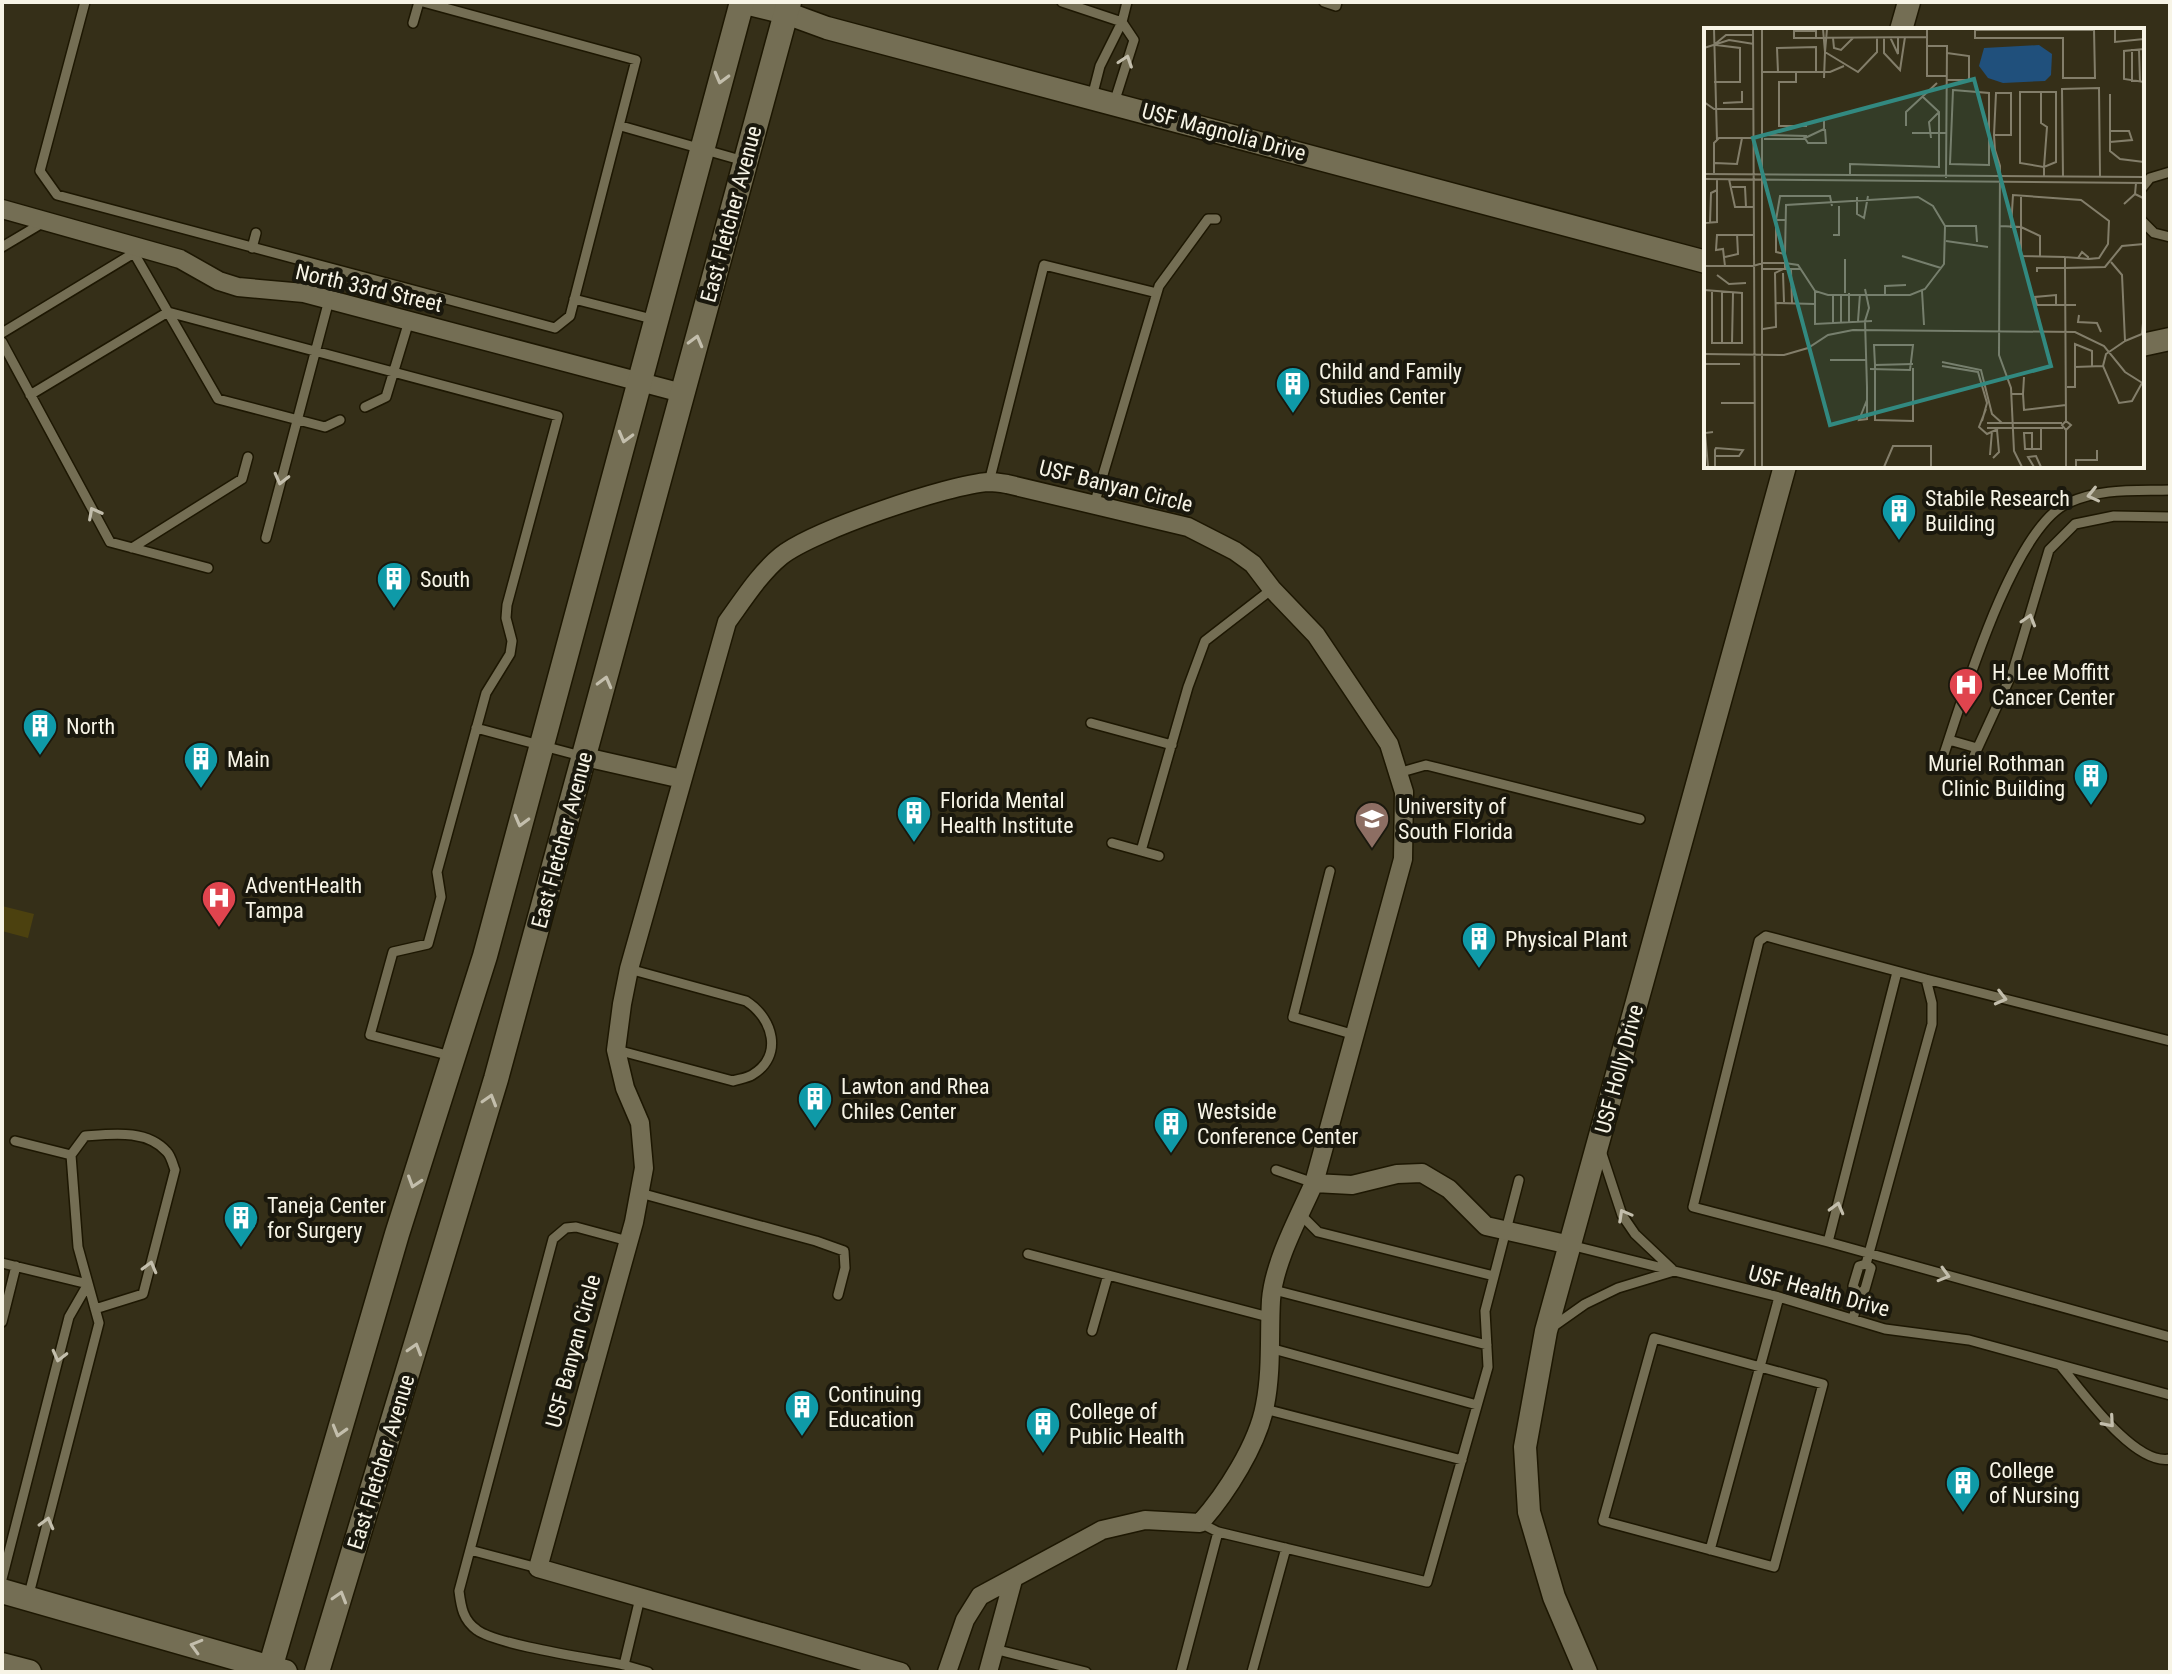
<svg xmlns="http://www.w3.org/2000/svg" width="2172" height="1674" font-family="'Roboto Condensed',sans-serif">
  <rect width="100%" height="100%" fill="#352f18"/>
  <path fill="#4c410f" d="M2,906L34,914L28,938L2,931Z"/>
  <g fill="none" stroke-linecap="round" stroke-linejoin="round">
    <defs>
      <path id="service" d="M85,2L40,171L57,195L555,328L570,316L636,60L423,2
        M1062,2L1122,22L1134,40L1114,103
        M1324,2L1336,6L1337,2
        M413,23L419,2
        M1092,97L1100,66L1122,22L1127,2
        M621,126L744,161
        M2142,188L2150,178L2170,172
        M2142,221L2154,233L2170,237
        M2,247L44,222
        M131,248L218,399L325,427L340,420
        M252,248L256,233
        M574,299L656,320
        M2,333L134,253
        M2,342L110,542L208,568
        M30,395L168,312L558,416L507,605L506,618L512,641L510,654L486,693L437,872L441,897L428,944L393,952L370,1035L451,1056
        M365,407L386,397L409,321
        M989,482L1044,265L1157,293
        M1094,505L1159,286L1208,219H1216
        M266,538L329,300
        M132,548L242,479L248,457
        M1091,723L1172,745
        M476,728L581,756
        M1949,740L1977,748
        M1941,763C1961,704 2012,528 2068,503C2100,488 2135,491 2170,490
        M1968,769L2013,671L2049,550L2075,524L2114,516L2170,517
        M1398,773L1426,765L1640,819
        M1112,843L1141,851L1188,687L1205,641L1272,589
        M1141,851L1159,856
        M1330,871L1293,1017L1355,1035
        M1897,972L1828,1242L2170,1337
        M1926,979L2170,1041
        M617,1050L733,1081C739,1079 747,1078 752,1075C784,1056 773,1018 746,1001L629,969
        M15,1141L71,1155L78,1247L99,1323L28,1598
        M1601,1151L1622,1215L1635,1234L1672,1269
        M71,1155L85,1136C112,1134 147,1129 167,1152C171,1156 173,1165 175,1170L143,1294L95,1309
        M1276,1170L1314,1183
        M640,1193L816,1241L844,1251L845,1268L838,1295
        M1300,1214L1318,1232L1494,1276
        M628,1241L576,1227L566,1228L553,1239L459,1591C461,1607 463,1620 477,1630C497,1645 594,1659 624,1665L640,1598
        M1828,1242L1693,1207L1759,941L1766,936L1926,979L1932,1003V1024L1866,1264L1871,1268L1865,1289L1859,1295L1853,1286L1859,1266L1866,1264
        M1570,1245L1779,1297L1885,1329L1969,1340L2170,1395
        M1028,1254L1272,1318
        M2,1263L88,1284
        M1274,1290L1487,1345
        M1853,1319L1859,1295
        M2,1322L16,1266
        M1551,1328L1585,1304L1618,1288L1674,1271
        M1092,1331L1108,1275
        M1654,1338L1823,1384L1774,1567L1603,1521Z
        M1270,1348L1477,1405
        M2060,1365C2082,1391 2134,1466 2170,1459
        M1265,1409L1462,1460
        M1200,1523L1218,1532L1427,1582L1488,1367L1485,1311L1519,1180
        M470,1550L538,1568
        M1710,1550L1779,1297
        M2,1579L69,1317L88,1284
        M994,1649L1086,1672
        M624,1665L648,1672
        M1181,1672L1218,1532
        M1252,1672L1286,1548"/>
      <path id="minor" d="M2,209L180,259L219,281L238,287L304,293L682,393
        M585,757L682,779
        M1314,1183L1352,1185L1397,1174L1422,1173L1449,1189L1486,1226L1570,1245
        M901,1672L538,1568L634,1222L644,1168L640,1123L625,1088L616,1050L622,1004L629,969L727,622C743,600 760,573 781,556C812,531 949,484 989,482C994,482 1001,483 1007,484L1188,527L1235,551L1253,564L1272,589L1316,635L1389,744L1404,792L1403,859L1314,1183C1299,1217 1274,1262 1271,1300C1269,1334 1272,1370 1265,1405C1258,1444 1226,1494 1200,1523L1145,1520L1102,1530L980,1596L965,1620L947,1672
        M988,1672L1013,1580"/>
      <path id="tertiary" d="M741,2L786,13L827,28L1706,262
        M1901,30L1909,2
        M2142,345L2170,339
        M1586,1672L1554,1597L1529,1512L1525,1447L1546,1331L1785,466"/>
      <path id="secondary" d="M2,1591L285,1672
        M2,1665L29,1672
        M269,1672L397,1234L485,956L742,2
        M317,1672L496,1079L789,2"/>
    </defs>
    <use href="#service" stroke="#1d1702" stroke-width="12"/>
    <use href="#minor" stroke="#1d1702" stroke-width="21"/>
    <use href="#tertiary" stroke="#1d1702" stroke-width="25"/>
    <use href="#secondary" stroke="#1d1702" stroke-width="27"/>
    <use href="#service" stroke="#746e54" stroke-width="9"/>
    <use href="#minor" stroke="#746e54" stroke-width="18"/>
    <use href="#tertiary" stroke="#746e54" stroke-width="22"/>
    <use href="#secondary" stroke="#746e54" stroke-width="24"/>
  </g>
  <defs><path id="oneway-chevron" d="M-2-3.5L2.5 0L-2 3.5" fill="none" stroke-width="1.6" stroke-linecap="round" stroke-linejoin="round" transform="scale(2)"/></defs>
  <g stroke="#c3beac">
    <use href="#oneway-chevron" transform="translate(1126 61) rotate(-71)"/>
    <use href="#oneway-chevron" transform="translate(721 78) rotate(105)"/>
    <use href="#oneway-chevron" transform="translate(696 341) rotate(-75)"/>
    <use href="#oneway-chevron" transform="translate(625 437) rotate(105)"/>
    <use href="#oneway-chevron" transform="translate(281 479) rotate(104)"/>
    <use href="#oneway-chevron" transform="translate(2093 495) rotate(167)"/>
    <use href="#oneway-chevron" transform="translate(94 513) rotate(-118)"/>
    <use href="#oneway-chevron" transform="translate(2029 620) rotate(-73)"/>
    <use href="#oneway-chevron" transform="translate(605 682) rotate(-75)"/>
    <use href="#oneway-chevron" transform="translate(521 821) rotate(105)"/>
    <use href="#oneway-chevron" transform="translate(2001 998) rotate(14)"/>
    <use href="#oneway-chevron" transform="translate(490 1100) rotate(-73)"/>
    <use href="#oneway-chevron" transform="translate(414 1182) rotate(108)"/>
    <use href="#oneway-chevron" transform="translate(1837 1208) rotate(-75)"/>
    <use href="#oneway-chevron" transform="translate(1624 1215) rotate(-119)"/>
    <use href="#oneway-chevron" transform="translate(150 1267) rotate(-75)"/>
    <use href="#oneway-chevron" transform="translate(1944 1275) rotate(16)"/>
    <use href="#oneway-chevron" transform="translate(415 1349) rotate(-73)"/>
    <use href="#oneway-chevron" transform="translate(59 1356) rotate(104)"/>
    <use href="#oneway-chevron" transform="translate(2109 1422) rotate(49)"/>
    <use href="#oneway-chevron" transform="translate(339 1431) rotate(106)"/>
    <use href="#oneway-chevron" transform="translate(47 1523) rotate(-75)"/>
    <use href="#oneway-chevron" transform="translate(340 1597) rotate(-73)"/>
    <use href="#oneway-chevron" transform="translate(196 1646) rotate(-164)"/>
  </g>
  <defs>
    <symbol id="building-pin" viewBox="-11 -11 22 30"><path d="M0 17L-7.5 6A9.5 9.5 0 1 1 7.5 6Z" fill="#0f9aa8" stroke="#1a180d"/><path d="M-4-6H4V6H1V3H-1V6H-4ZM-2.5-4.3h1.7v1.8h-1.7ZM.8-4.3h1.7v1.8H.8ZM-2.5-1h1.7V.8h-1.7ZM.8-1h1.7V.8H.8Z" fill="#fff"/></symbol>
    <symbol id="hospital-pin" viewBox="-11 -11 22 30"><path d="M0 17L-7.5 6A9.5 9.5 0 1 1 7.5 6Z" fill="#e0444e" stroke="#1a180d"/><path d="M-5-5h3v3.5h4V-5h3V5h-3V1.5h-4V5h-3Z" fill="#fff"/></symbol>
    <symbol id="university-pin" viewBox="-11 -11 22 30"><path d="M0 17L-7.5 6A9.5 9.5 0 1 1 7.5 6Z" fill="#8d6e63" stroke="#1a180d"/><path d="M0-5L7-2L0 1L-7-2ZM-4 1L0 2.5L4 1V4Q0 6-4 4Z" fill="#fff"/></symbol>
  </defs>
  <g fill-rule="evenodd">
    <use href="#building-pin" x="1273" y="364" width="40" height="54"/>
    <use href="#building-pin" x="1879" y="491" width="40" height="54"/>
    <use href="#building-pin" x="374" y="559" width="40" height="54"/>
    <use href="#hospital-pin" x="1946" y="665" width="40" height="54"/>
    <use href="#building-pin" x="20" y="706" width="40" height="54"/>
    <use href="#building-pin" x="181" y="739" width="40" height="54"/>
    <use href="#building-pin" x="2071" y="756" width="40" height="54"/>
    <use href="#building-pin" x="894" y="793" width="40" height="54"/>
    <use href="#university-pin" x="1352" y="799" width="40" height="54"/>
    <use href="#hospital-pin" x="199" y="878" width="40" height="54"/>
    <use href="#building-pin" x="1459" y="919" width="40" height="54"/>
    <use href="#building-pin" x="795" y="1079" width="40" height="54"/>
    <use href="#building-pin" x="1151" y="1104" width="40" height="54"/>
    <use href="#building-pin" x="221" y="1198" width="40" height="54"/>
    <use href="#building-pin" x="782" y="1387" width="40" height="54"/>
    <use href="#building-pin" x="1023" y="1404" width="40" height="54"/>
    <use href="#building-pin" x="1943" y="1463" width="40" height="54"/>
  </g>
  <g text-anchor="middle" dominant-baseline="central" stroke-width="8" stroke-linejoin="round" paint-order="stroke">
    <g font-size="22" fill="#f7f4e6" stroke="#1a180d">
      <text transform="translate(1224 132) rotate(15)">USF Magnolia Drive</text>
      <text transform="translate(731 214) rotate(-75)">East Fletcher Avenue</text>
      <text transform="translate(369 288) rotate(13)">North 33rd Street</text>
      <text transform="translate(1116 486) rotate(14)">USF Banyan Circle</text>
      <text transform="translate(562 840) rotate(-75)">East Fletcher Avenue</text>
      <text transform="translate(1619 1069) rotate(-75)">USF Holly Drive</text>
      <text transform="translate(1819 1291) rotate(15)">USF Health Drive</text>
      <text transform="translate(573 1351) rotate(-75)">USF Banyan Circle</text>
      <text transform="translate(381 1462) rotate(-73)">East Fletcher Avenue</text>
    </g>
    <g font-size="22" fill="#f7f4e6" stroke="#1a180d" text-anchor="start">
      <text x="1319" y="371">Child and Family<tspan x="1319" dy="25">Studies Center</tspan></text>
      <text x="1925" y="498">Stabile Research<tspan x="1925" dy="25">Building</tspan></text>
      <text x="420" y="579">South</text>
      <text x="1992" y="672">H. Lee Moffitt<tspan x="1992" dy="25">Cancer Center</tspan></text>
      <text x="66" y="726">North</text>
      <text x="227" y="759">Main</text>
      <text x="2065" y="763" text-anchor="end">Muriel Rothman<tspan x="2065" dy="25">Clinic Building</tspan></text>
      <text x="940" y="800">Florida Mental<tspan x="940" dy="25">Health Institute</tspan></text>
      <text x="1398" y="806">University of<tspan x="1398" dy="25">South Florida</tspan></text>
      <text x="245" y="885">AdventHealth<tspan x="245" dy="25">Tampa</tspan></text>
      <text x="1505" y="939">Physical Plant</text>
      <text x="841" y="1086">Lawton and Rhea<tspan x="841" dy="25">Chiles Center</tspan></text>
      <text x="1197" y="1111">Westside<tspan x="1197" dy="25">Conference Center</tspan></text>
      <text x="267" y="1205">Taneja Center<tspan x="267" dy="25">for Surgery</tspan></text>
      <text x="828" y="1394">Continuing<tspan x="828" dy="25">Education</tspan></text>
      <text x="1069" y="1411">College of<tspan x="1069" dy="25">Public Health</tspan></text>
      <text x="1989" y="1470">College<tspan x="1989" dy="25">of Nursing</tspan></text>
    </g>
  </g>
  <g transform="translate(1704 28)">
    <rect width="440" height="440" fill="#352f18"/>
    <path d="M335,17L348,26L347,47L341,53L299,55L284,50L275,38L280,20Z" fill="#20507c"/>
    <path fill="none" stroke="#837e6a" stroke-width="2" d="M10,1L13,113M49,1L51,439M58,1V439M119,1L121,24L123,1M223,1V18H243L242,150M271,1V10H359V50H391L390,1M411,1V14L440,11M271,2H390M186,9L194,26V9M112,10V3H90V10L223,9M129,10L130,20L137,22L149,10M180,10V25L196,42L201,9M11,16L22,7H50M223,18V48H243M0,20L25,12L50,16M435,21L436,54M440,21L420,23V51L440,54M121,24L154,44L173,24V10M243,25L265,28V52H243M59,44H126L140,38M74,44L73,20L112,19V44M92,44V54H75V98H103M120,50L121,24M10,54H36V20L12,17M428,54V21M249,62L285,65V137L246,136ZM337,64H352V134L340,139L343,99L337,95V64H316V135L340,139V149M406,66V123L416,131L440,134M0,74L10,81H50M19,75L38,74V63M202,98V84L233,55M208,105H242M60,107L103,108M290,107H307V65H292L290,107L291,122L296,138L295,327L307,360L310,423L318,439M100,109L104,115H122L121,101M227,110L225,94L235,84M60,111H99L120,101V93M406,114L428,112L425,103H406M11,135L33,136L38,110M10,145V115L15,110H50M0,146L440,149M146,146V136L235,139V84L219,69M359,149L358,61L395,60L396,149M0,151L440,155M25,151L31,179H50M28,159H41L42,179M431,166L439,170L440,202M317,167V199M153,169V186L160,190L164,168M420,176L431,166L432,155M72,192V224L81,226M81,192H72L76,168H126L128,178M0,195L13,194V151M6,195L7,165L13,162M241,198H272L273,214M296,198L317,199V228L361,229M317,199L336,208V228M307,200L309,167L377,172L405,193L404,216L395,230L384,231M129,207H135V178M242,213L284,219M198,228L237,240M21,229L34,226L33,206M141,231V265M407,234L418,247L421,313L402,326L399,338L415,375L428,373L438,355M440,237V278M0,238H50M21,238L19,221L12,222L13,207H50M49,238L59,235H81L94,237L111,263L124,267H206L221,261L240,236L241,198L229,178L214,169L82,177L81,226V241M58,241H97M87,241L88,275M333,244V240H361V229L374,230L384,231V229L378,224L374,230M79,245L80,274M13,247L25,256L42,255M161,261L165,280L161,293L163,359V391L155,392L163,372M0,262L38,265V315H8V264M111,263V296L168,293M218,263L220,297M145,265V294M181,267V258L202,257M129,268V296M71,275L111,276M352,277V267L331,269L333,277H372M375,287L374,294L393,295L397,304M154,293L156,266M137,296V266M59,301L72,299L71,245L79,241M421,313L438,306L440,284M18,315V264M28,315L29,265M0,326L80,327L104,320L124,307L149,302L371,304L400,318L421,344L440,356M126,332H162M238,334L277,342L288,386L298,395M0,336H36M209,336L171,337V392L209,393V340M238,338L274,344L283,375L278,393M388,338V323L371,316V339L399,338M166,341L206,342L209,317H170L171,337M363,359H371V339M308,366H319L320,349M319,366L320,382L362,377M17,375H50M282,381L275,399L283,406L294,401M362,393L367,397L362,402L358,397L362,393L361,240L401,239L418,218L440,216M283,395H358M283,400H359M328,421V405H320L321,421H337V400M286,427L288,403M11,428H35L39,422L12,420L11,422V439M289,430L295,424L293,402M4,439L1,405L9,404M180,439L189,418H227V439M330,439L324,429L332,428L337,439M362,439V402M372,439V432H393V422"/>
    <path fill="#328980" fill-opacity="0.15" stroke="#328980" stroke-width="4" d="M270,51L347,338L126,397L49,110Z"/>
    <rect width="440" height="440" fill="none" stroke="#f7f4e6" stroke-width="4"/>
  </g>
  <rect width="2172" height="1674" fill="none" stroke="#f7f4e6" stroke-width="8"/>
</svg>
